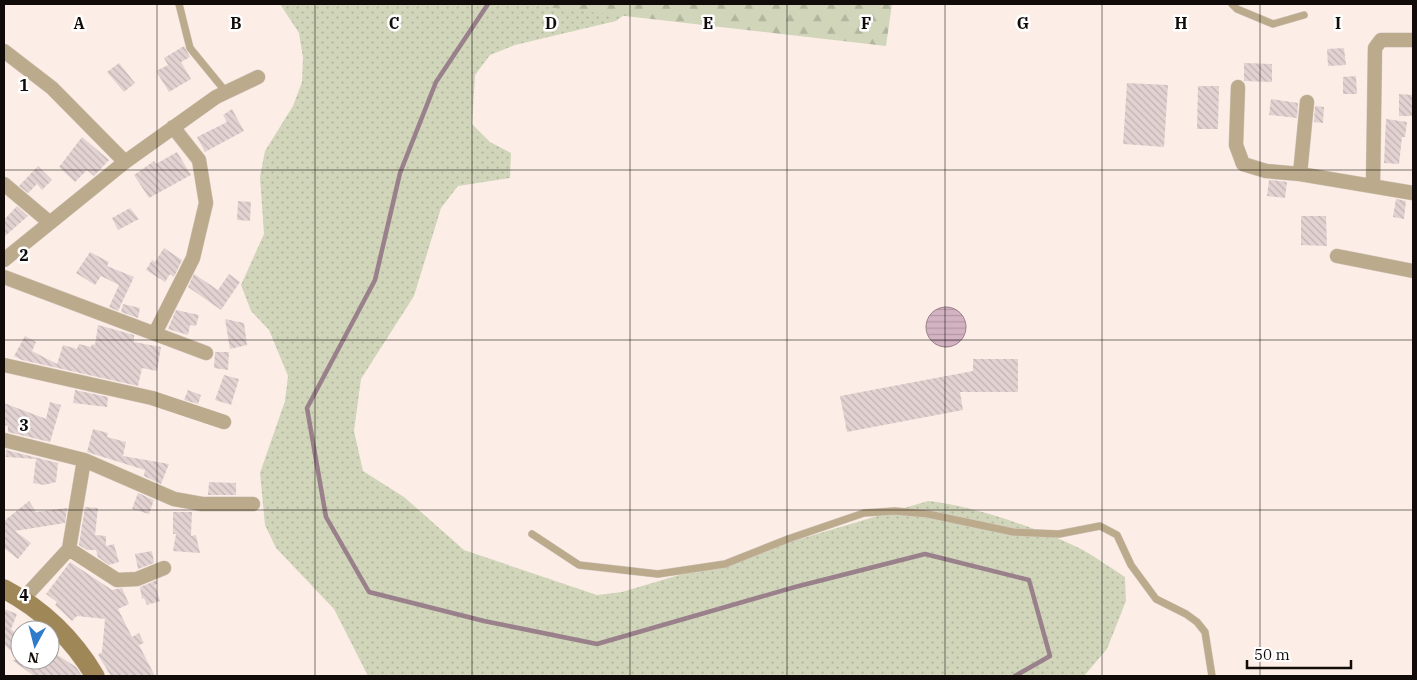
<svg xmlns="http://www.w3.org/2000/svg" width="1417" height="680" font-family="'IBM Plex Serif',serif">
  <defs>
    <pattern id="grass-dots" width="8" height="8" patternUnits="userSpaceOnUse" patternTransform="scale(1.25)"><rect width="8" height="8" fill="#d1d5ba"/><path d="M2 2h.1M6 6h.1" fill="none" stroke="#b2b69f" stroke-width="1.8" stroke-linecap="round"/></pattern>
    <pattern id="forest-firs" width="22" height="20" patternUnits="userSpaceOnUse" patternTransform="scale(1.25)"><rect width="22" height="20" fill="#d1d5ba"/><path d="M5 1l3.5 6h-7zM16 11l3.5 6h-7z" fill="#b2b69f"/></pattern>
    <pattern id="water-rules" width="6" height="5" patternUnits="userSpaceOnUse" patternTransform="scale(1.25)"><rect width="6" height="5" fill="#d3b2c2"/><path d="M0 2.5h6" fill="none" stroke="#b498a5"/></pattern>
    <pattern id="building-back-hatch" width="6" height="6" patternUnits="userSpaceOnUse" patternTransform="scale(1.25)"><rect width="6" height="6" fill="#e2d2d1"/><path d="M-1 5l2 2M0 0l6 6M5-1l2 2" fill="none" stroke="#c1b3b2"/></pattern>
  </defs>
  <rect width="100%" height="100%" fill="#fceee6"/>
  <path fill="url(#grass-dots)" d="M280,4H639L616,21L515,45L490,55L475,75L472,124L490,142L511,153L510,178L458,186L441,208L414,296L361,379L354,431L363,471L404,497L464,550L597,595L622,592L928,501C970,505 1045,530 1083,550C1097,558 1111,568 1125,577L1126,601L1107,649L1084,676H368L334,609L276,548L265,525L260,473L285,401L288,376L269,330L251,311L241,285L264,234L260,177L265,151L293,106L302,82L303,58L299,33Z"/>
  <path fill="url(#forest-firs)" d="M521,4H892L886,46Z"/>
  <path fill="url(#water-rules)" stroke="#99808b" d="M926 327a20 20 0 1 1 40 0a20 20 0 1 1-40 0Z"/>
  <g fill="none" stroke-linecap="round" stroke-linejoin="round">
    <path stroke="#99808b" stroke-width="4.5" d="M488,4L436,82L400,173L375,280L307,408L326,517L369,592L484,621L597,644L795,587L925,554L1029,580L1050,656L1015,676"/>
  </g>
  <path fill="url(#building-back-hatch)" d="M184,46L190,57L181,62L191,79L169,92L156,71L168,65L164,58Z
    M1344,48L1346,65L1328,66L1327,49Z
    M119,63L135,83L124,92L107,72Z
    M1244,63L1272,64V82L1244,81Z
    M1356,76L1357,94H1343V77Z
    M1127,83L1168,85L1164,147L1123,144Z
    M1198,86H1219L1218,129H1197Z
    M1399,94L1413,95V116H1399Z
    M1271,99L1298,103L1297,118L1269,115Z
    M1315,106L1324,107L1323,123L1314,122Z
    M232,109L244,131L205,152L197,137L227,122L223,115Z
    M1386,119L1407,122L1405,137H1402L1399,164L1384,163Z
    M82,137L109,160L94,176L87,170L75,182L59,167Z
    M177,152L191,175L149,198L134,175L154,161L156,164Z
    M38,166L52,180L42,190L37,184L28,193L19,186Z
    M1269,180L1287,182L1285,198L1267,196Z
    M1396,199L1406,201L1404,219L1393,217Z
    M238,201L251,202L250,221L237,220Z
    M17,206L28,216L4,237V220Z
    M130,208L139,219L118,230L112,218Z
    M1301,216H1326L1327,246L1301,245Z
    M164,248L182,260L174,277L170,274L165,282L146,270L152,260L155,262Z
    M90,252L109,262L107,266L134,277L118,311L109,307L119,285L101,276L95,285L76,273Z
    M194,274L218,290L229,274L240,282L221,310L188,287Z
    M123,304L140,308L138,318L121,312Z
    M176,310L199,315L196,326L190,325L188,335L168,329Z
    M225,319L244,323L247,345L230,349Z
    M98,325L134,335V342L161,347L157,371L142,368L138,386L22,360L14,356L25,336L36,342L32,351L57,364L63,345L77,349L79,344L91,347L92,344L95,345Z
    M215,352H229L228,370L214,368Z
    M973,359H1018V392H960L963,410L847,432L840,396L973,371Z
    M224,375L239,379L231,405L215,400Z
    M75,390L108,397L107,407L73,403Z
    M188,390L201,395L198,404L184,400Z
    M50,402L61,405L50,442L8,432V426L4,425V403L46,419Z
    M93,429L108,433L107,437L126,442L123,456L169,464L161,484L144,476L145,470L87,452Z
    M6,450L58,463L56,482L44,485L33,483L36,459L6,457Z
    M209,482L236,483V495H208Z
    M138,493L154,500L149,514L132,509Z
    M29,501L36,512L67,508L65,523L15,531L31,543L18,559L4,548V521Z
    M85,507L98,508L95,535L106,536V546L114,544L119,562L109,565L98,557L96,550H87L79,545Z
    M173,512H192L191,536L196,535L200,553L173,551L176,534H173Z
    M152,551L154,563L138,569L135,554Z
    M70,562L112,590L122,588L129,604L118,609L132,637L139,633L144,643L139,645L155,676H111L98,655L102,652L105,619L77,616L72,621L55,605L57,602L46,594Z
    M157,580V584L155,585L160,601L147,605L144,598L142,599L140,587Z
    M4,609L17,614L11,629L20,638V660H50V650L76,667L82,676H34L12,660H19L4,644Z"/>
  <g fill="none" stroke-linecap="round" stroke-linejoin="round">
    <defs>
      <path id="lane" d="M179,4L190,48L226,92
        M1232,4L1237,9L1273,24L1304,15
        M532,534L579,565L658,574L725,564L788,539L864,513L895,511L928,514L1013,532L1059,534L1100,526L1117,535L1131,565L1156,599L1186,614L1197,622L1205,632L1212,676"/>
      <path id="street" d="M4,51L52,88L125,162
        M1238,87L1236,145L1243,164L1266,171L1300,174L1413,193
        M1300,174L1307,102
        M4,184L49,222
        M1373,185L1375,48L1381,40H1413
        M1337,256L1413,271
        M4,260L125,162L216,97L258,77
        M4,277L206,353
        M155,333L193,258L206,203L199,160L173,127
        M4,365L152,398L224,422
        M4,440L84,460L174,499L202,504H253
        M69,549L117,580L137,579L164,568
        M23,599L69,549L84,460"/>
      <path id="secondary" d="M4,589C42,609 73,639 95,676"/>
    </defs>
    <use href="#lane" stroke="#d6cac3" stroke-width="8"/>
    <use href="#street" stroke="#d6cac3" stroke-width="15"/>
    <use href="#secondary" stroke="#d6cac3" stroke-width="20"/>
    <use href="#lane" stroke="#bbaa8b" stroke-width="7"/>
    <use href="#street" stroke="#bbaa8b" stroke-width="14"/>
    <use href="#secondary" stroke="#a08758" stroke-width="19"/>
  </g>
  <path fill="none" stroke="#110c0a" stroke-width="1" stroke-opacity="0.55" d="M157,4V676M315,4V676M472,4V676M630,4V676M787,4V676M945,4V676M1102,4V676M1260,4V676M4,170H1413M4,340H1413M4,510H1413"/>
  <g font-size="16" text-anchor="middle" font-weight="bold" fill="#110c0a" stroke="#fff" stroke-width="5" stroke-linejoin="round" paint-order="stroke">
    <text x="79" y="29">A</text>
    <text x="236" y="29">B</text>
    <text x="394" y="29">C</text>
    <text x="551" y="29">D</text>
    <text x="708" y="29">E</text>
    <text x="866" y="29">F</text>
    <text x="1023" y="29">G</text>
    <text x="1181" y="29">H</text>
    <text x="1338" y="29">I</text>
    <text x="24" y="91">1</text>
    <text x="24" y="261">2</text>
    <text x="24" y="431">3</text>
    <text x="24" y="601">4</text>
  </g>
  <rect width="1417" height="680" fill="none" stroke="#110c0a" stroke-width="10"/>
  <g transform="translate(35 645) rotate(187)"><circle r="24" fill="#ffffff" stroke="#a09e9d"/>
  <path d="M0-4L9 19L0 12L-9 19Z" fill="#307acb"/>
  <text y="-8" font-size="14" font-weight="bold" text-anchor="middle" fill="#110c0a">N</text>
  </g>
  <path d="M1247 660v8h104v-8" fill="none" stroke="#110c0a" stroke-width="2.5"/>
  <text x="1254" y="660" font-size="15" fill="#110c0a" stroke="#ffffff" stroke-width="4" paint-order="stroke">50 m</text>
</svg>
